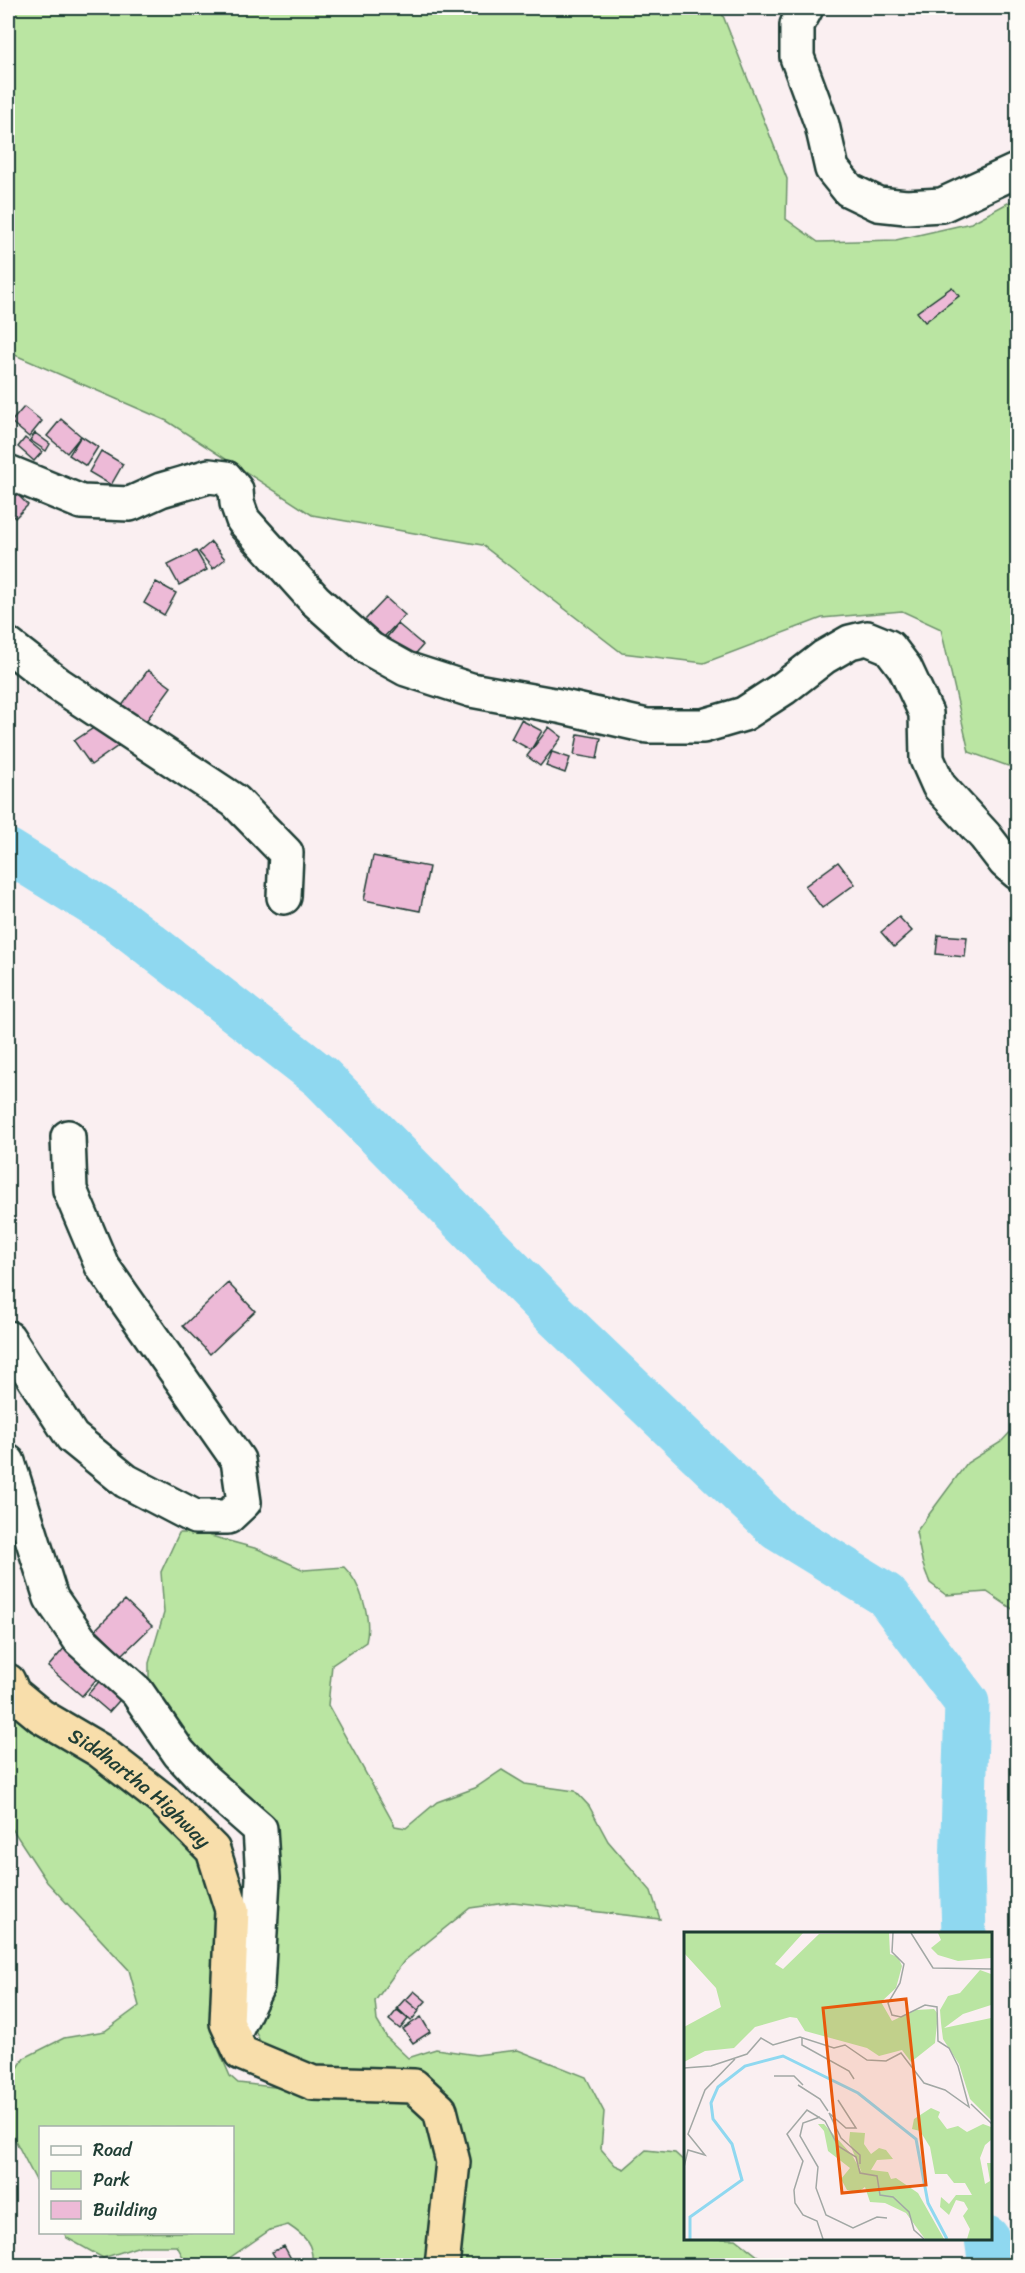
<svg xmlns="http://www.w3.org/2000/svg" width="1025" height="2273" font-family="Sriracha,sans-serif">
  <rect width="100%" height="100%" fill="#faeff1"/>
  <filter id="ink" filterUnits="userSpaceOnUse"><feTurbulence type="fractalNoise" baseFrequency=".0167" numOctaves="2"/><feDisplacementMap in="SourceGraphic" scale="12" xChannelSelector="R" yChannelSelector="G"/><feConvolveMatrix kernelMatrix="1 2 1 2 8 2 1 2 1" color-interpolation-filters="sRGB"/></filter>
  <g filter="url(#ink)">
    <path fill="#bae5a2" stroke="#6c916b" stroke-width="1.5" d="M8,8H720L787,179L786,219L818,242L896,240L971,223L1017,198V764L1008,766L969,752L941,629L902,611L822,618L704,663L622,653L482,545L312,515L167,421L8,352Z
      M1017,1425V1612L987,1592L946,1595L930,1583L923,1565L916,1532L967,1463L1001,1442Z
      M179,1533H200L258,1549L304,1570L344,1567C361,1583 372,1619 366,1642L332,1665L328,1705L395,1826L406,1828L437,1802L475,1788L502,1770L525,1784L575,1791L589,1806L608,1841L651,1891L660,1919L513,1902L470,1908L404,1961L375,2001L377,2021L387,2038L408,2058L436,2049L476,2055L518,2050L586,2077L604,2112L601,2149L615,2165L624,2169L646,2150L675,2153L686,2163V2238L736,2239L769,2265H312C314,2244 305,2236 288,2225L270,2230L219,2265L188,2266L177,2246H140L103,2258L67,2238L64,2233L232,2232V2128H40V2188L11,2132L8,2115V2084L24,2058L64,2038L105,2031L139,2006L129,1970L47,1882L13,1830L8,1825V1705L75,1740L193,1849L215,1905L210,2008L214,2039L230,2076L238,2083L317,2092L264,2049L241,2003V1932L282,1885L269,1856L208,1775L149,1683V1663L164,1613L161,1572Z"/>
    <g fill="none" stroke-linecap="round" stroke-linejoin="round">
      <path stroke="#8fd8f0" stroke-width="45" d="M8,851L116,918L321,1077L555,1315L777,1528L886,1595L967,1703L962,1869L964,1934
        M987,2238L991,2266"/>
    </g>
    <path fill="#edbad7" stroke="#1f3d34" stroke-width="1.5" d="M952,287L959,296L925,322L917,312Z
      M24,407L42,421L29,437L11,422Z
      M61,419L81,436L67,453L47,436Z
      M35,433L50,444L46,451L30,440Z
      M81,436L98,447L86,466L69,455Z
      M25,438L42,452L34,461L18,447Z
      M101,451L123,464L111,485L89,472Z
      M8,485L28,505L15,518L8,511Z
      M238,526L258,548L249,556L229,534Z
      M211,542L225,559L213,569L199,552Z
      M196,551L207,570L179,585L168,565Z
      M156,582L176,593L164,615L144,603Z
      M386,598L405,615L384,637L365,620Z
      M398,624L423,645L412,658L387,637Z
      M148,670L171,687L144,724L121,707Z
      M521,720L542,731L531,750L511,739Z
      M101,723L118,746L91,765L74,741Z
      M549,727L562,737L540,766L527,756Z
      M578,734L601,738L597,759L574,755Z
      M552,752L570,758L565,773L546,766Z
      M373,856L429,867L420,911L364,900Z
      M838,862L855,884L822,908L805,886Z
      M899,917L912,931L894,947L881,932Z
      M938,935L967,937L965,957L936,954Z
      M228,1283L255,1311L210,1354L183,1326Z
      M125,1600L152,1626L122,1655L96,1629Z
      M66,1646L100,1675L82,1696L48,1667Z
      M105,1675L126,1693L109,1712L88,1694Z
      M414,1991L426,2001L418,2010L406,2000Z
      M405,1999L419,2011L411,2021L397,2008Z
      M397,2010L408,2019L400,2029L389,2020Z
      M421,2017L430,2032L413,2043L403,2029Z
      M284,2246L295,2266H280L272,2252Z"/>
    <g fill="none" stroke-linecap="round" stroke-linejoin="round">
      <defs>
        <path id="minor" d="M806,8L797,25V57L822,125L832,169L849,190L878,204L906,207L942,205L1018,170
          M8,472L81,502L130,504L161,490L209,476L226,478L236,490L237,503L243,520L315,600L370,649L406,669L471,690L559,706L647,726H703L744,714L784,688L824,657L850,642L867,638L889,647L905,668L926,713L927,759L939,786L985,836L1005,862L1018,873
          M8,645L58,684L235,801L286,853L284,897
          M8,1338L72,1437L126,1481L195,1517H228L244,1502L238,1460L102,1266L70,1190L68,1137
          M8,1462L51,1598L80,1640L137,1692L179,1753L204,1780L260,1829L263,1878L257,1986L233,2036"/>
        <g id="highway">
          <path id="s1" d="M8,1681L13,1693L41,1716L99,1750L163,1800L213,1850L232,1910L227,2023L241,2053L313,2083L414,2086L440,2110L453,2162L442,2266"/>
        </g>
      </defs>
      <use href="#minor" stroke="#1f3d34" stroke-width="38"/>
      <use href="#highway" stroke="#1f3d34" stroke-width="38"/>
      <use href="#minor" stroke="#fdfcf7" stroke-width="33"/>
      <use href="#highway" stroke="#f8deab" stroke-width="33"/>
    </g>
  </g>
  <g text-anchor="middle" dominant-baseline="central" stroke-width="4.5" stroke-linejoin="round" paint-order="stroke">
    <g font-size="20" fill="#1f3d34" stroke="#fdfcf7">
      <text stroke="none"><textPath href="#s1" startOffset="172">Siddhartha Highway</textPath></text>
    </g>
  </g>
  <g transform="translate(684 1932)">
    <rect width="308" height="308" fill="#faeff1"/>
    <path d="M0,1H119L91,32L99,37L135,2L205,1L206,22L214,25L218,34L212,56L197,70L208,89L231,78L250,77L254,82L251,111L227,130L218,118L195,124L183,116L121,99L113,86L106,85L71,95L50,116L21,119L0,130V95L37,75L32,56L0,21ZM254,1H307V26L274,29L254,23L247,16L257,8ZM296,38L307,42V73L279,82L260,96L307,86V188L286,167L275,132L259,107L257,91L256,78L264,64L276,61ZM247,176L256,180L254,185L263,197L274,194L283,200L299,192L307,195V208L301,213L296,226L301,252L306,249L303,231H307V307H283L286,297L279,284L284,277L280,270L272,268L265,283L256,275L257,265L265,272L272,263H288L281,251H270L263,242H251L246,215L236,199L228,197L230,187ZM134,192H140L168,223L178,241L165,210L166,200L181,201L180,212L187,222L195,216L202,218L209,227L193,228L187,238L204,240L207,247L212,246L234,261L260,307H241L222,281L201,271L186,270L181,255L174,260L163,258L157,247L166,236L144,219L140,199Z" fill="#bae5a2"/>
    <path fill="none" stroke="#8fd8f0" stroke-width="3" d="M6,307V285L58,248L48,212L29,187L27,171L34,155L61,134L99,124L174,161L232,207L244,271L263,307"/>
    <path fill="none" stroke="#a2a8a5" stroke-width="1.5" d="M227,1L249,36L308,37M118,106V113L165,139L170,147M0,136L27,134L63,122L77,106L89,113L116,105L150,116L161,113L183,128L202,129L217,121L240,151L261,158L285,175L274,134L265,116L254,109L253,75L241,73L217,85L208,83L204,71L216,51L220,32L208,20L209,1M90,144H110L119,153M114,153L136,167L144,179M154,168L172,196H162L145,181L157,206L176,223V232M287,172L308,192M136,185L119,191L116,204L134,235L132,256L142,283L169,296L193,285L203,286M0,235L4,218L21,223L4,202L21,158L51,127M139,307L133,289L119,283L111,271L110,258L119,229L103,202L123,178L141,189L154,214L172,225L176,241L193,244L196,263L209,265L225,280L230,298L240,307"/>
    <path fill="#e8590c" fill-opacity="0.15" stroke="#e8590c" stroke-width="3" d="M222,67L242,253L158,261L139,76Z"/>
    <rect width="308" height="308" fill="none" stroke="#1f3d34" stroke-width="3"/>
  </g>
  <rect width="1025" height="2273" fill="none" stroke="#fdfcf7" stroke-width="30"/>
  <rect x="15" y="15" width="995" height="2243" fill="none" stroke="#1f3d34" stroke-width="2" filter="url(#ink)"/>
  <rect x="39" y="2126" width="195" height="108" fill="#fdfcf7" stroke="#a4b0a9" stroke-width="1.5"/>
  <rect x="51" y="2146" width="30" height="9" fill="#fdfcf7" stroke="#a4b0a9" stroke-width="1.5"/>
  <text x="93" y="2156" font-size="18" fill="#1f3d34">Road</text>
  <rect x="51" y="2171" width="30" height="18" fill="#bae5a2" stroke="#a4b0a9" stroke-width="1.5"/>
  <text x="93" y="2186" font-size="18" fill="#1f3d34">Park</text>
  <rect x="51" y="2201" width="30" height="18" fill="#edbad7" stroke="#a4b0a9" stroke-width="1.5"/>
  <text x="93" y="2216" font-size="18" fill="#1f3d34">Building</text>
</svg>
